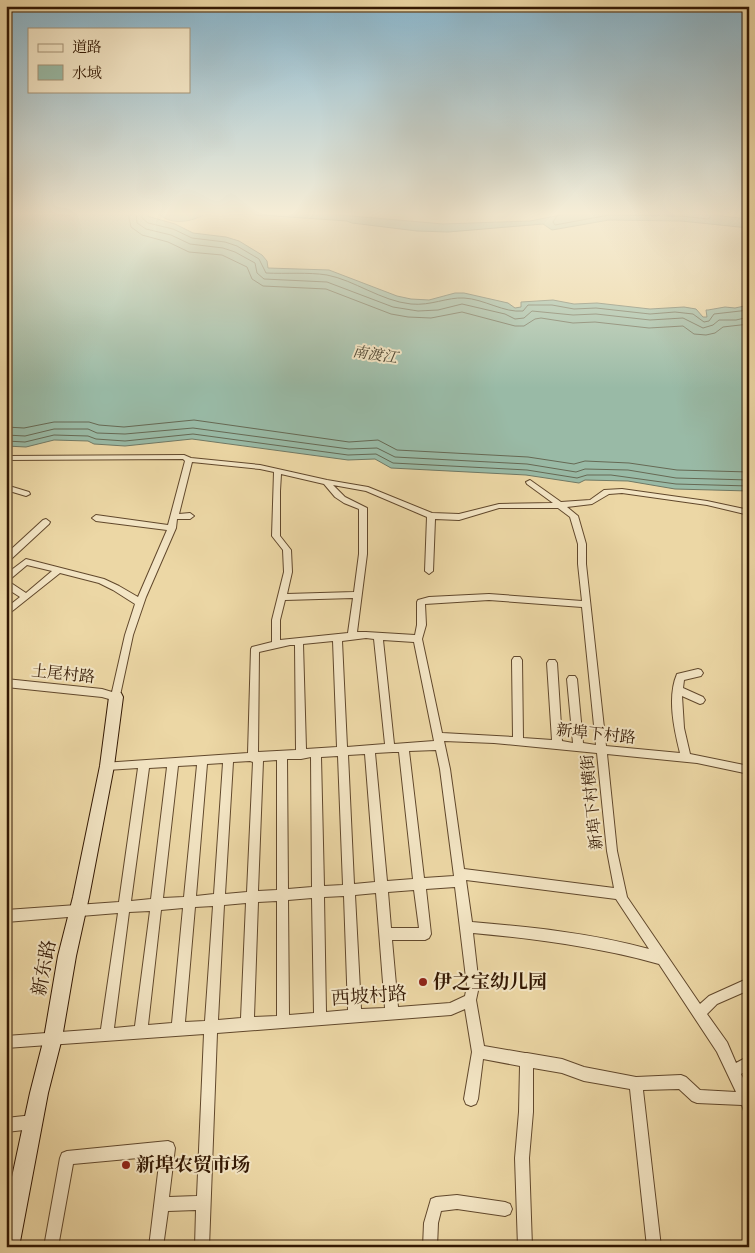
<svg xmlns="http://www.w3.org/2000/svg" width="755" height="1253" font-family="'Libre Bodoni','Noto Serif SC',serif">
  <rect width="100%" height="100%" fill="#ecd7a5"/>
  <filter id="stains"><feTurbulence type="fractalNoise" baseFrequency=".004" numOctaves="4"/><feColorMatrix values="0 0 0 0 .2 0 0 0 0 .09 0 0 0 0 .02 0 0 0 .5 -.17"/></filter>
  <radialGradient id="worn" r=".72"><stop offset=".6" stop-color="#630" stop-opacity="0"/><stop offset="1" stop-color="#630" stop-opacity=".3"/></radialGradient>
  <path fill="#99baa6" stroke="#707965" d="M6,213H151L147,216L175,224L193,233L226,237L239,241L262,255L267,261L268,268L329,270L397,296L411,299L429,300L455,293H464L508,303L515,308L521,307V302L553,300L574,304L597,303L650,309L684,307L696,309L703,317H707L706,310H708L725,307L735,308L749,305V491L675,489L628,481L585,480L579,483L526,475L391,468L375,459L348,460L192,439L125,446L94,444L88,441L54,440L26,447L6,446Z
    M157,213H205C197,221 174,225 163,217C161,216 160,214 157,213Z
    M230,213H318L443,224L530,221L571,213H695L749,219V228L681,221L609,220L552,230L543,224L448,232L417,231L352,223L347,221Z"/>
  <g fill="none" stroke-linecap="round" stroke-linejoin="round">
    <path stroke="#666954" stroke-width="1" d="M128,213L131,227L142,235L168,242L189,252L222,255L247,267L252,279L263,286L326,289L391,314L408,317L431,318L462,312L515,326H524L535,319L541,318L573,323L595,322L649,328L683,326L694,334L706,335L715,333L723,327L749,324
      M136,213L137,223L146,229L171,235L190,244L223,248L235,252L255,263L257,273L264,279L327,282L393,307L418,311L438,310L462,304L505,314L515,319L524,318L532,311L573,315L596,314L650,320L683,318L703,328L713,325L719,320H736L749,317
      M142,213V218L148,223L173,229L192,238L225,242L237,246L259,259L266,273C286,274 308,272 327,275C354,280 381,301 411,304C431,306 447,297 464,298C484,299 504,313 523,311L528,305H552L574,309L596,308L650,314L675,312L693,314L704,322L709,321L714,314L749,310
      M559,213L553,222L555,225L609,215L681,216L708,219L710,218V213
      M6,427L24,428L54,422H89L99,425L124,427L194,420L349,442L378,440L397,450L528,457L574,464L585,461L629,463L677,470L749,472
      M6,435L25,436L54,429H88L97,433L125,434L193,428L349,449L377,448L395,457L527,464L576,472L585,469L628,470L676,478L749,480
      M6,441L25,442L54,435L88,436L96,439L125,441L193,434L348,455L376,454L393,463L527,470L577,478L587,475H611L676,484L749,486"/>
    <defs>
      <path id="street" d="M745,213H749V214H745Z
        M184,455L191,458L260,465L327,480L368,487L432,513L459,514L499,504L553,503L527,484L526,482L530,480L561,502L590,500L604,490L622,489L707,501L749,510V515L707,505L622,493L609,494L592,504L567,507L578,516L586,544V564L606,746L680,753C674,729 667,697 677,674L698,669L701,670L703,673L701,676L684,680L683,688L703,697L705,700L703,703L700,704L682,696L684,728L690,754L749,766V774L697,763L607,754L617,851L627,897L700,1004L709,996L749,978V990L717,1004L707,1014L727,1042L736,1063L749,1056V1070L741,1074L749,1090V1113L744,1111L742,1105L697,1103L692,1101L679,1089L643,1090L661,1247H647L630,1089L584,1081L562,1073L533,1068V1112L529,1158L532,1247H518L515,1158L519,1112L520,1066L483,1059L478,1099L476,1104L471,1106L466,1104L464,1099L472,1052L465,1009L451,1015L217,1033L209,1247H195L196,1210L168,1211L163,1247H149L160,1156L73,1164L58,1247H44L60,1158L62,1153L67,1151L168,1141L173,1143L175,1148L169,1197L197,1196L204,1034L6,1048V1036L101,1029L118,913L6,922V910L119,902L138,768L107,770L103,769L102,766L103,763L248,753L251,649L252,647L272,642V620L284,572L283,550L272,536L274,472L260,469L192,462L179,514L190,513L194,516L190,519H177L176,528L146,597L133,635L119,700L116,701L102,697L6,687V679L102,689L112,692L125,635L135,604L113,590L99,583L60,573L6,616V608L20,597L6,588V574L26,559L104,579L119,586L138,597L167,530L96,521L92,518L96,515L168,525L185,461L183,459L6,460V456ZM281,474L324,484L335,497L344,503L359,509V554L354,592L287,594L292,572L291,550L280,536V491ZM333,485L366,491L427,517L425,571L429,574L433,571L435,519L459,520L499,508H558L570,517L578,544V564L582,601L489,594L429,597L418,600L417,602V625L415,635L366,632H357L367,554V508L345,497ZM27,565L52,571L26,593L8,581ZM353,598L348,633L280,640V620L285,600ZM489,600L582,607L596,745L583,743L577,679L575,676H569L567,679L573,743L562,741L557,663L555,660H549L547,663L552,740L523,738L522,660L520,657H514L512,660L513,737L442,733L422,639L426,625L425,604ZM366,638L374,639L385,744L347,747L342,641ZM383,640L414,642L434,741L394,744ZM333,641L337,747L306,749L303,644ZM290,645H295L296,750L258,752L259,652ZM444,741L494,743L597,753L607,851L614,888L464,869L450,769ZM436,750L440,769L454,876L424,878L409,751ZM393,752H399L413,879L387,881L375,753ZM365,754L375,882L354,884L348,755ZM338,756L343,885L324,886L321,757ZM311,757L312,887L288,889L287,759H301ZM277,760V890L258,891L263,761ZM250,761L253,762L247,892L225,894L233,762ZM223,763L214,894L196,896L207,764ZM197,765L184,897L163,898L178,766ZM167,767L151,899L131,901L149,768ZM466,880L616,899L649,949C591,933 531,927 472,922ZM455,887L467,986L465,996L450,1003L398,1007L392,940H425L429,938L431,934L426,889ZM414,890L419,928H391L388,892ZM376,893L385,1008L361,1009L355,895ZM344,896L348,1010L326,1012L324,897ZM312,898L314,1013L289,1015L288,900ZM277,901V1016L254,1017L258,902ZM246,903L241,1018L218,1020L224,905ZM213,906L205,1021L185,1022L195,907ZM183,908L172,1023L148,1025L161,910ZM150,911L135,1026L114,1028L129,912ZM473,933C536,939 598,947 659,964L717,1052L736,1092L700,1090L686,1077L681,1075L636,1077L584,1067L562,1059L527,1053H525L484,1046L476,1000L479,986Z
        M6,485L29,492L30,494L26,496L6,490Z
        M46,519L50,522L49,524L9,561L6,562V554L43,520Z
        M33,1115L38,1117L40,1122L38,1127L33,1129L6,1132V1118Z
        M457,1195L505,1202L510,1204L512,1209L510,1214L505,1216L457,1209L441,1211L438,1223L437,1247H423L424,1223L431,1199L436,1197Z"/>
      <path id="secondary" d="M116,692L121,693L123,697L114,766L89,897L76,956L62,1038L48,1093L19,1247H6V1205L30,1093L44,1038L58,956L73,897L100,766L109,697L111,693Z"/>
    </defs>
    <use href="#street" stroke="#61482c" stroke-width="2"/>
    <use href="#secondary" stroke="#331803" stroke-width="2"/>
    <use href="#street" fill="#f3e5c4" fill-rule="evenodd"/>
    <use href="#secondary" fill="#f3e5c4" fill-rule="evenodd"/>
  </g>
  <linearGradient id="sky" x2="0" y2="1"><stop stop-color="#88b6ce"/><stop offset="0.55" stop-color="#f6edd6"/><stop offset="1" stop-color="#f6edd6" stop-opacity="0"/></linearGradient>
  <rect width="755" height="388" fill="url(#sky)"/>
  <g fill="#8f2418" stroke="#f3e5c4" stroke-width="2">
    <circle cx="423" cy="982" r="5"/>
    <circle cx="126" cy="1165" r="5"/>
  </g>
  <g text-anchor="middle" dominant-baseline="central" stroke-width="4" stroke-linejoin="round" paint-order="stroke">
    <g font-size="15" font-style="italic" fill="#524934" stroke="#f3e5c4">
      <text transform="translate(375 355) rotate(9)">南渡江</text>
    </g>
    <g font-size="16" fill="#331803" stroke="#f3e5c4">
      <text transform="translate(63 674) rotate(6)">土尾村路</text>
      <text transform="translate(596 734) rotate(6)">新埠下村路</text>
      <text transform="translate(592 802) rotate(-96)">新埠下村横街</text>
    </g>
    <g font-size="19" fill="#331803" stroke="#f3e5c4">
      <text transform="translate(44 968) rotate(-79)">新东路</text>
      <text transform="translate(369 996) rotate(-4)">西坡村路</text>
    </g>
    <g font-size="19" font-weight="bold" fill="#331803" stroke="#f3e5c4" text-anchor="start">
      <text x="433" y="982">伊之宝幼儿园</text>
      <text x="136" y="1165">新埠农贸市场</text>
    </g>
  </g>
  <rect width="755" height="1253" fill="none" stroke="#ecd7a5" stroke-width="25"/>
  <rect x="8" y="8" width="740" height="1238" fill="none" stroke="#331803" stroke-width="2.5"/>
  <rect x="12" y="12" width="730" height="1228" fill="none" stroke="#331803"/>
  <rect x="28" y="28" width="162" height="65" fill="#f3e5c4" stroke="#a69377"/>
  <rect x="38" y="44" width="25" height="8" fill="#f3e5c4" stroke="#a69377"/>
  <text x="72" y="52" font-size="15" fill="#331803">道路</text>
  <rect x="38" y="65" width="25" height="15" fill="#99baa6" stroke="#a69377"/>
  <text x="72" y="78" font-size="15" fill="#331803">水域</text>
  <rect width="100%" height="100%" filter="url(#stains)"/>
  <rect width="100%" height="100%" fill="url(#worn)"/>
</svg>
